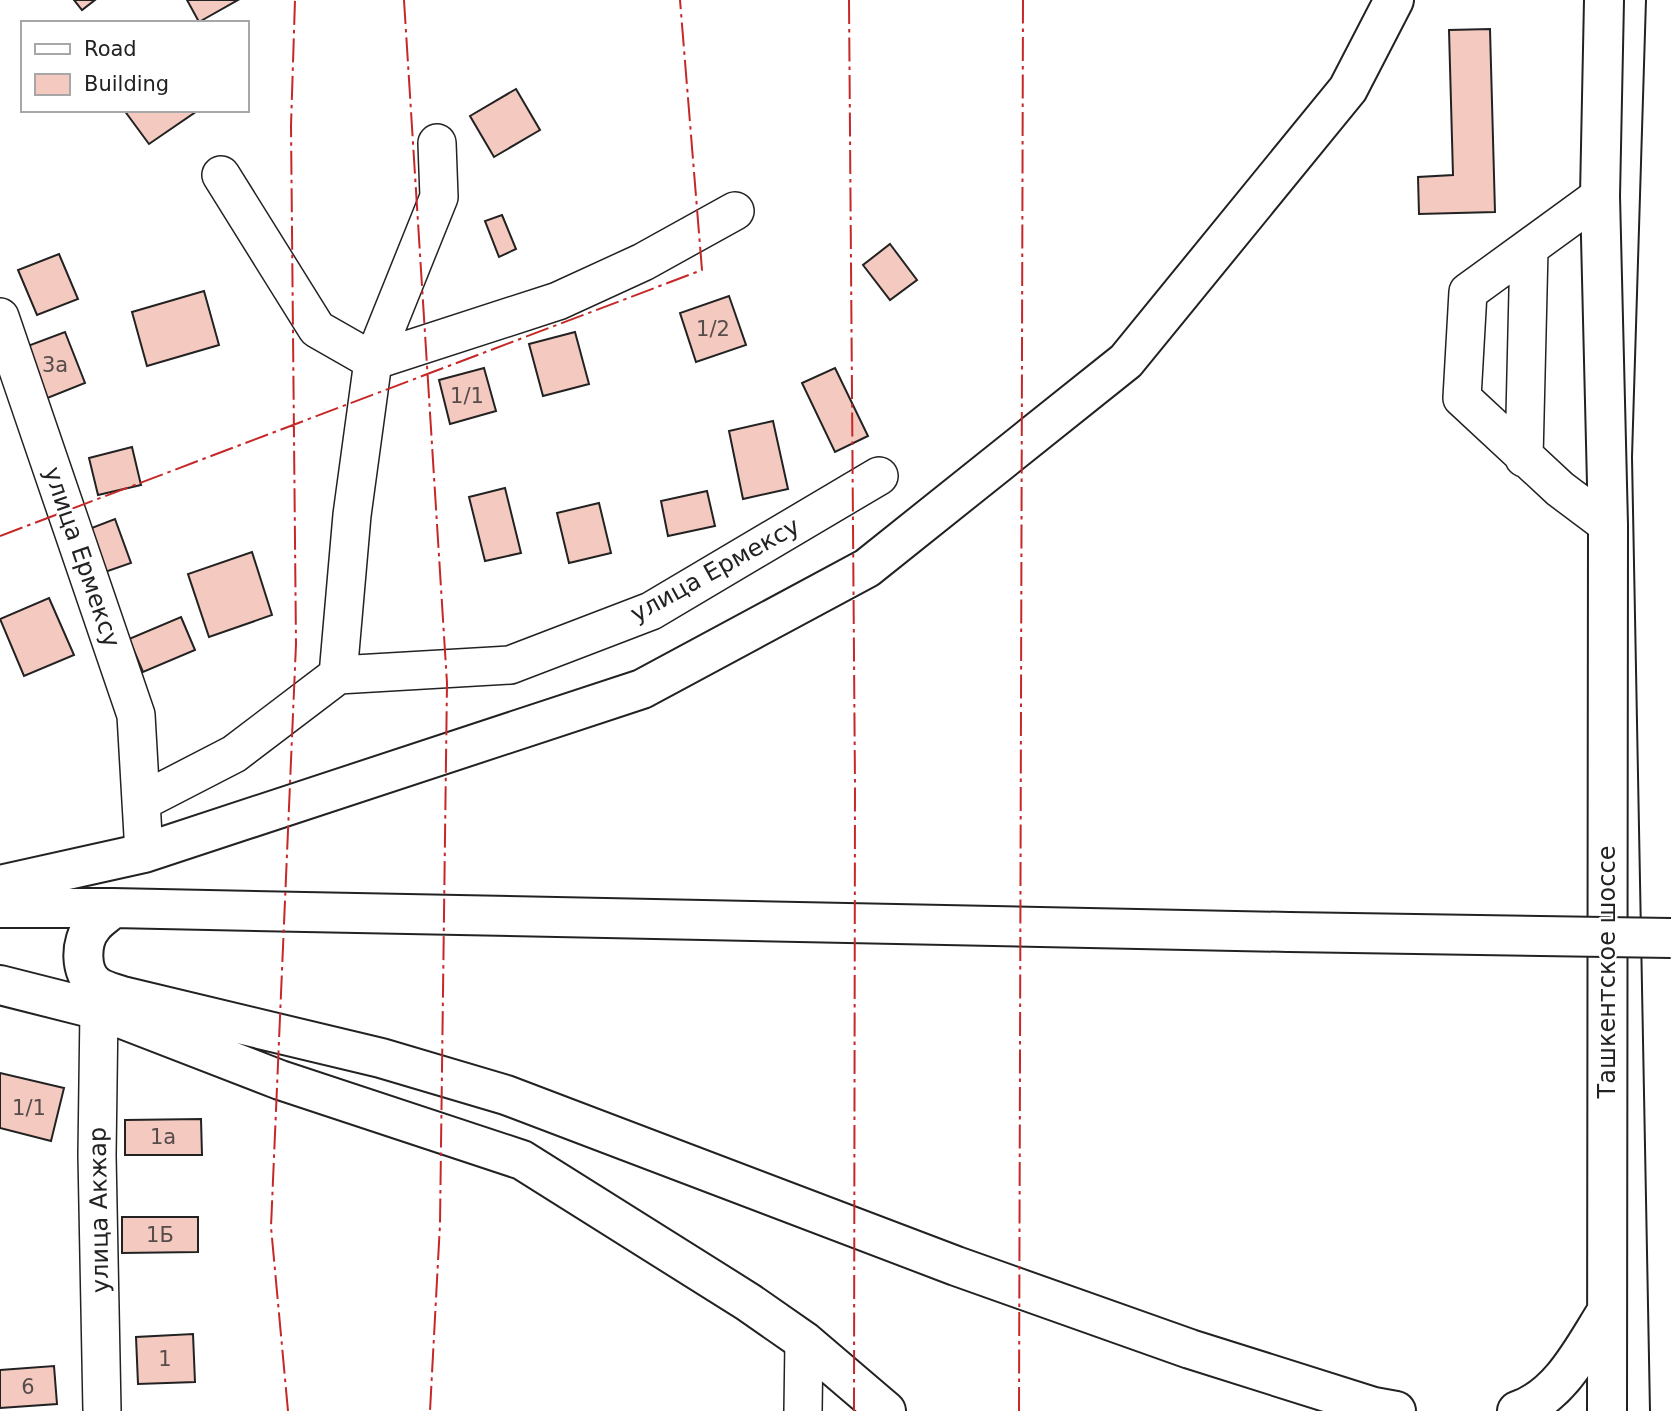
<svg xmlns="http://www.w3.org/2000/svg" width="1671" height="1411" font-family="'DejaVu Sans',sans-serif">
  <rect width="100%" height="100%" fill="#fff"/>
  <path fill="#f3c9c0" stroke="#222" stroke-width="2" d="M74,0H95L82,10Z
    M187,0H238L199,22Z
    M1490,29L1495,212L1419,214L1418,177L1453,175L1449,30Z
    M516,89L540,130L494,157L470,116Z
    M124,110H196L197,111L149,144Z
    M502,215L516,249L499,257L485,221Z
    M890,244L917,280L890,300L863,265Z
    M59,254L78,299L37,315L18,270Z
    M204,291L219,345L147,366L132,312Z
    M729,296L746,345L696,362L680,313Z
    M65,332L85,383L45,399L25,347Z
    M575,332L589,384L543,396L529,344Z
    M484,368L496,411L450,424L439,380Z
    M835,368L868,436L835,452L802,383Z
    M773,421L788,489L743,499L729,431Z
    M132,447L141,485L98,495L89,458Z
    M505,488L521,553L485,561L469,497Z
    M707,491L715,526L668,536L661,501Z
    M599,503L611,553L569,563L557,513Z
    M115,519L131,563L105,572L89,529Z
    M252,552L272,615L209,637L188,574Z
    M49,598L74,655L24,676L0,619Z
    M181,617L195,650L143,672L129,639Z
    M0,1073L64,1088L51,1141L0,1128Z
    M201,1119L202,1155H125V1120Z
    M122,1217H198V1252L122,1253Z
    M193,1334L195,1382L138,1384L136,1337Z
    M54,1366L57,1404L0,1408V1370Z"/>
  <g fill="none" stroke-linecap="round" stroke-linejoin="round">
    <defs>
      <path id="minor" d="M221,175L317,329L373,361L558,301L643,262L735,211
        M1600,196L1468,292L1462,398L1560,489L1608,525
        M0,317L136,715L144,853
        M1524,458L1529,249
        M338,675L510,665L651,611L879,476
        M141,802L234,754L338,675L352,515L373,361L439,197L437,143
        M99,1010L97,1155L102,1411
        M803,1411L804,1341"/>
      <path id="highway" d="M1604,0L1600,196L1608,525L1607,1411
        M1666,0L1652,457L1670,1411
        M0,885L144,853L642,689L867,568L1126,361L1348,89L1394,0
        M0,908H113L1289,932
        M113,908C107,914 98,919 93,926C80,941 79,974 97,986C104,991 114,993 122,996L381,1058L506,1095L956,1266L1190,1349L1374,1407L1396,1411
        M0,985L99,1010L280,1080L522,1160L748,1302L804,1341L886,1411
        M1517,1411C1561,1396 1584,1347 1607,1311"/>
    </defs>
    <use href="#minor" stroke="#222" stroke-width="40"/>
    <use href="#highway" stroke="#222" stroke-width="42"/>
    <use href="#minor" stroke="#fff" stroke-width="37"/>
    <use href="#highway" stroke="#fff" stroke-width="38"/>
    <defs>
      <path id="highway-bridge" d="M1289,932L1671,938"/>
    </defs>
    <use href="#highway-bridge" stroke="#222" stroke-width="42" stroke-linecap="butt"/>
    <use href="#highway-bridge" stroke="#fff" stroke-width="38"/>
    <path stroke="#c62828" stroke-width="2" stroke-dasharray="24 5 3.5 5" stroke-linecap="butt" d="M404,0L447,683L440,1224L430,1411
      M849,0L855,787L854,1411
      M0,536L702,270L680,0
      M288,1411L271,1227L296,644L291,126L295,0
      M1019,1411L1023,0"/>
  </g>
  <g text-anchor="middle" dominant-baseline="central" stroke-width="5" stroke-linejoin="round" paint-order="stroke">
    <g font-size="21" fill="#564c4a">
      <text x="713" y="329">1/2</text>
      <text x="55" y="365">3а</text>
      <text x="467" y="396">1/1</text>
      <text x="29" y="1108">1/1</text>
      <text x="163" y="1137">1а</text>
      <text x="160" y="1235">1Б</text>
      <text x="165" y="1359">1</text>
      <text x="28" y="1387">6</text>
    </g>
    <g font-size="24" fill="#222" stroke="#fff">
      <text transform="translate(82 557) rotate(71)">улица Ермексу</text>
      <text transform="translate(715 570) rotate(-29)">улица Ермексу</text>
      <text transform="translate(1607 972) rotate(-90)">Ташкентское шоссе</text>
      <text transform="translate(99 1210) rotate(-91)">улица Акжар</text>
    </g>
  </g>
  <rect x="21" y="21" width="228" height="91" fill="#ffffff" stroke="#a7a7a7" stroke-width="2"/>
  <rect x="35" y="44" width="35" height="10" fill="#ffffff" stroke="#a7a7a7" stroke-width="2"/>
  <text x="84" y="56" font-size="21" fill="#222222">Road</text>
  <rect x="35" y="74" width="35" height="21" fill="#f3c9c0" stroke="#a7a7a7" stroke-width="2"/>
  <text x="84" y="91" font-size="21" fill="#222222">Building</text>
</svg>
